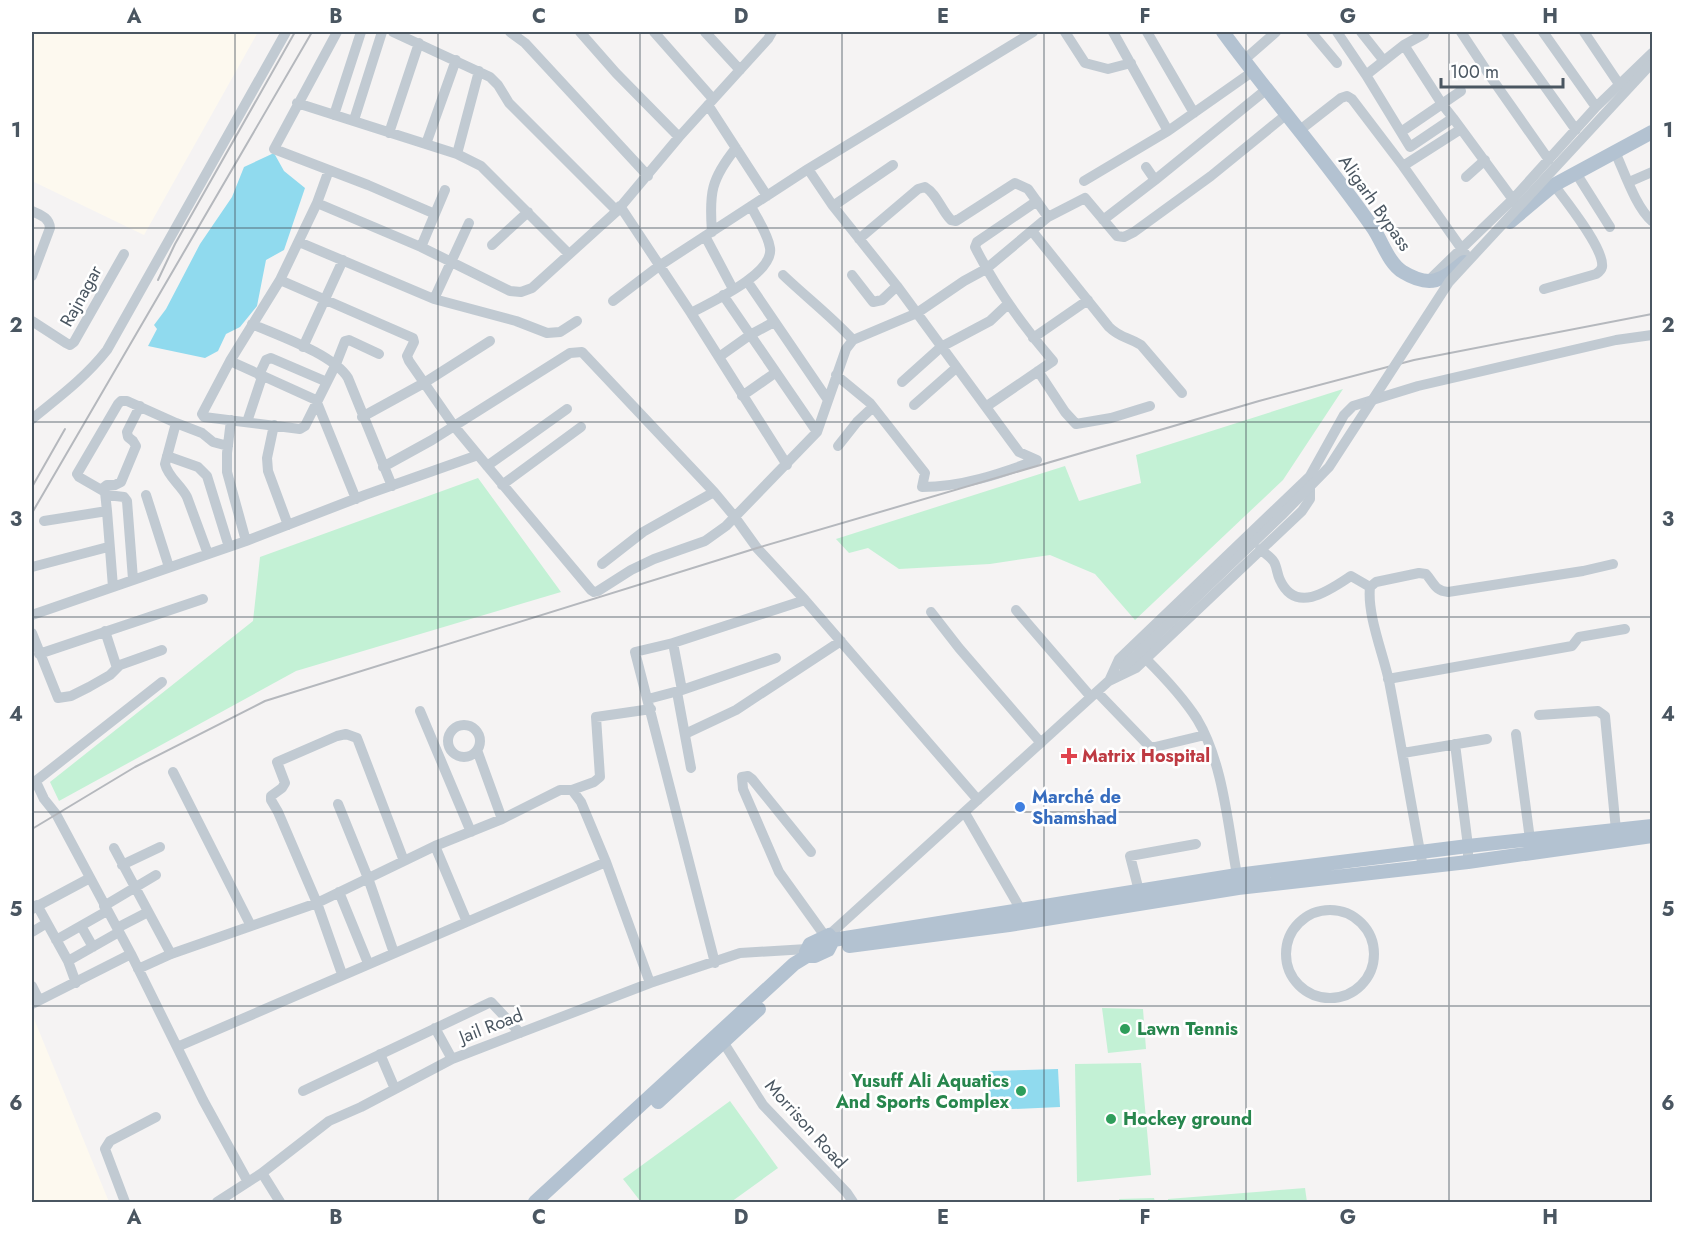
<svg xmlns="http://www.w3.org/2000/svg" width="1684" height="1234" font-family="Jost,sans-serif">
  <rect width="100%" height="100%" fill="#f5f3f3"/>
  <path fill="#fdf9ef" d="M32,32H258L144,235L32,181Z
    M32,1014L109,1202H32Z"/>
  <path fill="#c3f1d5" d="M1343,389L1283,480L1135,620L1095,574L1050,555L990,564L899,569L868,548L849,553L836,539L1065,466L1079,501L1141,483L1136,455Z
    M478,478L561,592L296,671L59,801L50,782L253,621L260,557Z
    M1102,1008L1143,1009L1146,1049L1108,1053Z
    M1141,1063L1151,1175L1077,1182L1075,1064Z
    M730,1101L778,1168L731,1202H641L623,1179Z
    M1305,1188L1307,1202H1168V1199Z
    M1154,1198L1155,1202H1120L1119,1199Z"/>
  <path fill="#90daee" d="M274,153L284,171L305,188L284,250L266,260L257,306L240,327L226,334L218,351L205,358L148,346L157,329L154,325L166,309L200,244L232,197L244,167Z
    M1058,1069L1060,1107L990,1110L989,1071Z"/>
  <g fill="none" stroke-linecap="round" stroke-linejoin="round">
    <path stroke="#c1cad2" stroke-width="10" d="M337,32L274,149L368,185L435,214
      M393,32L490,77L498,85L509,103L617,211
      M510,32L525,43L648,176
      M580,32L616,73L679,137
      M654,32L713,99
      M705,32L740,70
      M1065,32L1085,63L1108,69L1131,63
      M1147,32L1194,113
      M1311,32L1337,63
      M1337,32L1366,75L1410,147L1453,118L1517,205
      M1361,32L1384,61
      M1461,32L1490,76L1549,160
      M1506,32L1576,130
      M1543,32L1596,107
      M1584,32L1619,84
      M1404,45L1442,104L1453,118
      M1244,60L1276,32
      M1366,75L1404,45L1424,34
      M297,103L457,154L481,166L569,254
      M708,105L767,196
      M334,115L361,32
      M354,120L382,32
      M1300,130L1341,98L1347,96L1352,99L1403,166L1466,255
      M1168,131L1252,72
      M1401,132L1461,91
      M389,133L419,43
      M426,144L456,60
      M1615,152C1624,171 1636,208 1652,221
      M457,154L479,71
      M1403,166L1461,129
      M1146,167L1155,180L1267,89
      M808,169L833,206L897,286L1019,452L1037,460C1000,474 961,487 922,487L925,473L870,403L836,375
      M329,170L317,203L280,280L230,361L202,414L204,417L300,429L305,426L336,364L345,341L349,340L379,354
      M1576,173L1610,227
      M1466,177L1485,160
      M1084,181L1168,131L1113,32
      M1629,182L1652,172
      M317,203L421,247L510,291L521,292L532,288L617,211L679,137L768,39L772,32
      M620,206L691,313L787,465
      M833,206L893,165
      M32,211C40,215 49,217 50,228L32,276
      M1103,220L1155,180
      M1032,231L1109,327C1120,338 1128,337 1141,345L1182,393
      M712,232C709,193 711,179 736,148
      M705,236L733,289
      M859,239L918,189L925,187C937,194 941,210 951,220L956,221L1015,183L1028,189L1048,217L1085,198L1117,236L1124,237L1134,232L1211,176L1287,114
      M299,242L434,299L516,321L547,333L560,332L577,321
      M492,245L528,212
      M421,247L445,190
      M783,275C806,297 831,316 853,340
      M852,275L873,302L882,300L897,286
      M280,280L413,338L414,342L407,356L409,361L454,426L478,455
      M747,281L828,400
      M1428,281L1513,199L1596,107L1652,53
      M1544,289L1596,274C1599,272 1601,271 1602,267C1605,249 1565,200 1554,185
      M723,295L817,432
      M434,299L469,223
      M613,301L659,266L808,169L1033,32
      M691,313C711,302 774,274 770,248C768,234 757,219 751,206
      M32,321L66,343L70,345L74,342L124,254
      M252,324C279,336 333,354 348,378L392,486
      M1033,338L1088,300
      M303,347L343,260
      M719,357L750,335L774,322
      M230,361L316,400L356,499
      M1038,371L1065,412L1076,424L1111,418L1150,406
      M259,375L266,360L271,358L327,382
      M902,382L941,347L990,321L1008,304
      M742,396L775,373
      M914,405L956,368
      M987,406L1053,361C1023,326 996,289 975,247L977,242L1037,201
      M362,417L424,383L490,341
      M32,419C59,397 85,378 107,350L286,32
      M231,420L227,453V472L246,541
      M247,422L262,377
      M176,423L202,433L213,442L228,446
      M274,425L267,458L268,471L288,525
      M838,446L857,422L873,407
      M167,456L198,467L207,476L229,547
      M487,466L567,409
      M383,467L432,440L570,353L582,352L714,492L734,516L757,548L805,600L978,800
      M502,485L581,427
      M102,489L107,485H115L121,482L136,446L133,441L128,437L127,432L140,406
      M107,495L124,497L127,501L133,579
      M146,495L169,567
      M107,511L105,492L79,477L77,474L118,404L121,401H127L176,423L165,464C168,477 181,485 187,497L208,554
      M44,521L107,511L113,587
      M1260,549C1264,553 1271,557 1274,562C1277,567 1277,574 1280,580C1296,615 1330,590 1351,576L1370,587
      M602,564L643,532L714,492
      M32,567L108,547
      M1016,610L1091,697
      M931,612L959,648L1041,743
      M32,615L246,541L365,495L478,455L591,590L594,592L598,591L631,570L654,559L705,541L726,526L817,432L846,349L853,340L917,313L964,281L986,269L1048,217
      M105,631L117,668
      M32,633L58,698L71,696L89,687L110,675L120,665L162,650
      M673,643L635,652L715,963
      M39,654L203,599
      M1146,659C1164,677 1183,697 1197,719C1223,762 1228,826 1237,875
      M1388,679L1572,646L1579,637L1625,629
      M1109,681L1119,659L1310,476L1344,415L1353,406L1418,386L1616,340L1652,335
      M1109,681L1136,668L1302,511L1310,499V481
      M682,690L673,643L805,600
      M677,692L691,768
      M1097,692L1150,747H1155L1205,735
      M648,699L682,690L776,658
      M420,711L471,832
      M1539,715L1598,711L1605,716L1616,830
      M448 741a16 16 0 1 1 32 0a16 16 0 1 1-32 0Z
      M685,734L736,710L841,641
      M1516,734L1531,847
      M1455,744L1468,846V862
      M477,750L502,819
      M1403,753L1487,739
      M173,772L251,926L317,903L435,846L502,819L560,790H572L581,802L606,862L650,983
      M32,784L162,682
      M572,790L594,782L600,777L596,717L651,709
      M338,804L368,878L394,953
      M965,813L1021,910
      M435,846L467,922
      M114,848L171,954
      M811,852L752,779L748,776L742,777L743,789L779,872L825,936
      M122,865L160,847
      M1423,867C1411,805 1401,743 1389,681C1383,653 1367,615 1370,587L1376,582L1419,573L1426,574C1434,583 1435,591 1448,592L1583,571L1613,564
      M1139,891L1130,856L1196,844
      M339,892L368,963
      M37,905L68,961L76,983
      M104,906L156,875
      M32,909L90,878
      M1286 954a44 44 0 1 1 88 0a44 44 0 1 1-88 0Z
      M81,926L93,947
      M117,928L148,912
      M32,932L47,923
      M829,935L1112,678
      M56,940L107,911
      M131,954L177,1047L606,862
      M68,961L119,932
      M138,969L171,954L251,926
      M342,974L317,903L278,812L271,800V796L282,788L285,783L277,762L337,736L346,734L357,738L404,861
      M32,986L39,1000
      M32,1004L131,954L56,814L44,799L36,782
      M435,1028L452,1059
      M720,1037L763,1105L847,1193L853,1202
      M177,1047L203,1100L248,1182
      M380,1054L395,1089
      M303,1091L491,1002L520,1033
      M262,1173L280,1202
      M125,1202L105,1149L110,1141L156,1117
      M217,1202L262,1173L329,1121L361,1107L452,1059L650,983L740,953L807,949"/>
    <path stroke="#b3c2d1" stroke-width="14" d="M1223,32C1271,98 1326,160 1373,228C1382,241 1389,264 1403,272C1431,289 1442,280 1464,262
      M1510,222L1554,185L1652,132
      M849,946L1009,925L1238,888L1468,862L1652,836
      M807,956L806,952L810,944L829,935L833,940L1237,875L1468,846L1652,826
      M658,1102L759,1009
      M535,1202L794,964L807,956H815L828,950L833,940"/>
    <path stroke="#b5b8bd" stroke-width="2" d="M158,280L175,244L295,32
      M32,487L65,429
      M32,513L312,32
      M32,829L135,767L265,701L757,548L1259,401L1414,360L1652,314"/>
    <path stroke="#c1cad2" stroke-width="10" d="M1124,667L1281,516L1329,467L1449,282L1650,65"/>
  </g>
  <path fill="none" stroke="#4a5661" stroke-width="1.5" stroke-opacity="0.55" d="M235,32V1202M438,32V1202M640,32V1202M842,32V1202M1044,32V1202M1246,32V1202M1449,32V1202M32,228H1652M32,422H1652M32,617H1652M32,812H1652M32,1006H1652"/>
  <path fill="#e0444e" stroke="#fff" stroke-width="2" d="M1066 747h6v6h6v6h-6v6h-6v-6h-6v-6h6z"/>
  <circle fill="#3f7fe0" stroke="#fff" stroke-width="2" cx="1020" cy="807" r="6"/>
  <g fill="#2e9e5b" stroke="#fff" stroke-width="2">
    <circle cx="1125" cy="1029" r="6"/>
    <circle cx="1021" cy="1091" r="6"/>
    <circle cx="1111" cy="1119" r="6"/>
  </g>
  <g text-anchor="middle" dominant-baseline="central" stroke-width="5" stroke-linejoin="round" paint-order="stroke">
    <g font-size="18" fill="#4a5661" stroke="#fff">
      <text transform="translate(1375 203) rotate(55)">Aligarh Bypass</text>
      <text transform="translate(81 296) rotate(-61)">Rajnagar</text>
      <text transform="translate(491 1026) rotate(-21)">Jail Road</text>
      <text transform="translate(806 1124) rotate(48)">Morrison Road</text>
    </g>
    <g font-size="18" font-weight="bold" fill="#be3a42" stroke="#fff" text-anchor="start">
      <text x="1082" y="756">Matrix Hospital</text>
    </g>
    <g font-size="18" font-weight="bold" fill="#366cbe" stroke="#fff" text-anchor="start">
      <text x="1032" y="797">Marché de<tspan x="1032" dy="21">Shamshad</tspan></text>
    </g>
    <g font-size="18" font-weight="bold" fill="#27864d" stroke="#fff" text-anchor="start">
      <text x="1137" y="1029">Lawn Tennis</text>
      <text x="1009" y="1081" text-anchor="end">Yusuff Ali Aquatics<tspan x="1009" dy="21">And Sports Complex</tspan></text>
      <text x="1123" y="1119">Hockey ground</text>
    </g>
  </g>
  <rect width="1684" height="1234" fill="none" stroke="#ffffff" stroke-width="66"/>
  <path d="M1441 78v9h122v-9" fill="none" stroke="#4a5661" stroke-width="3"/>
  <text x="1450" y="78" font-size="18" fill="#4a5661" stroke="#ffffff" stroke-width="4.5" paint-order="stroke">100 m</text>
  <rect x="33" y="33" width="1618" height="1168" fill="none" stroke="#4a5661" stroke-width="2"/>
  <g font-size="20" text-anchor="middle" font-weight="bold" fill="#4a5661">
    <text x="134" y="23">A</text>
    <text x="336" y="23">B</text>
    <text x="539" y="23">C</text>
    <text x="741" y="23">D</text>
    <text x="943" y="23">E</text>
    <text x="1145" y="23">F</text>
    <text x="1348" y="23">G</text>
    <text x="1550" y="23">H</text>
    <text x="16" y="137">1</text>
    <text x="1668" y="137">1</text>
    <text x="16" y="332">2</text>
    <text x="1668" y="332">2</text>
    <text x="16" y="526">3</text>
    <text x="1668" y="526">3</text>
    <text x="16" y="721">4</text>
    <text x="1668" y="721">4</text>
    <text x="16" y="916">5</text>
    <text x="1668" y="916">5</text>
    <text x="16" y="1110">6</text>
    <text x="1668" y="1110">6</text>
    <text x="134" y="1224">A</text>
    <text x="336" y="1224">B</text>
    <text x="539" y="1224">C</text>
    <text x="741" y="1224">D</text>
    <text x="943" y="1224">E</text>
    <text x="1145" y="1224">F</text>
    <text x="1348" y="1224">G</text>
    <text x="1550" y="1224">H</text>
  </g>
</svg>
